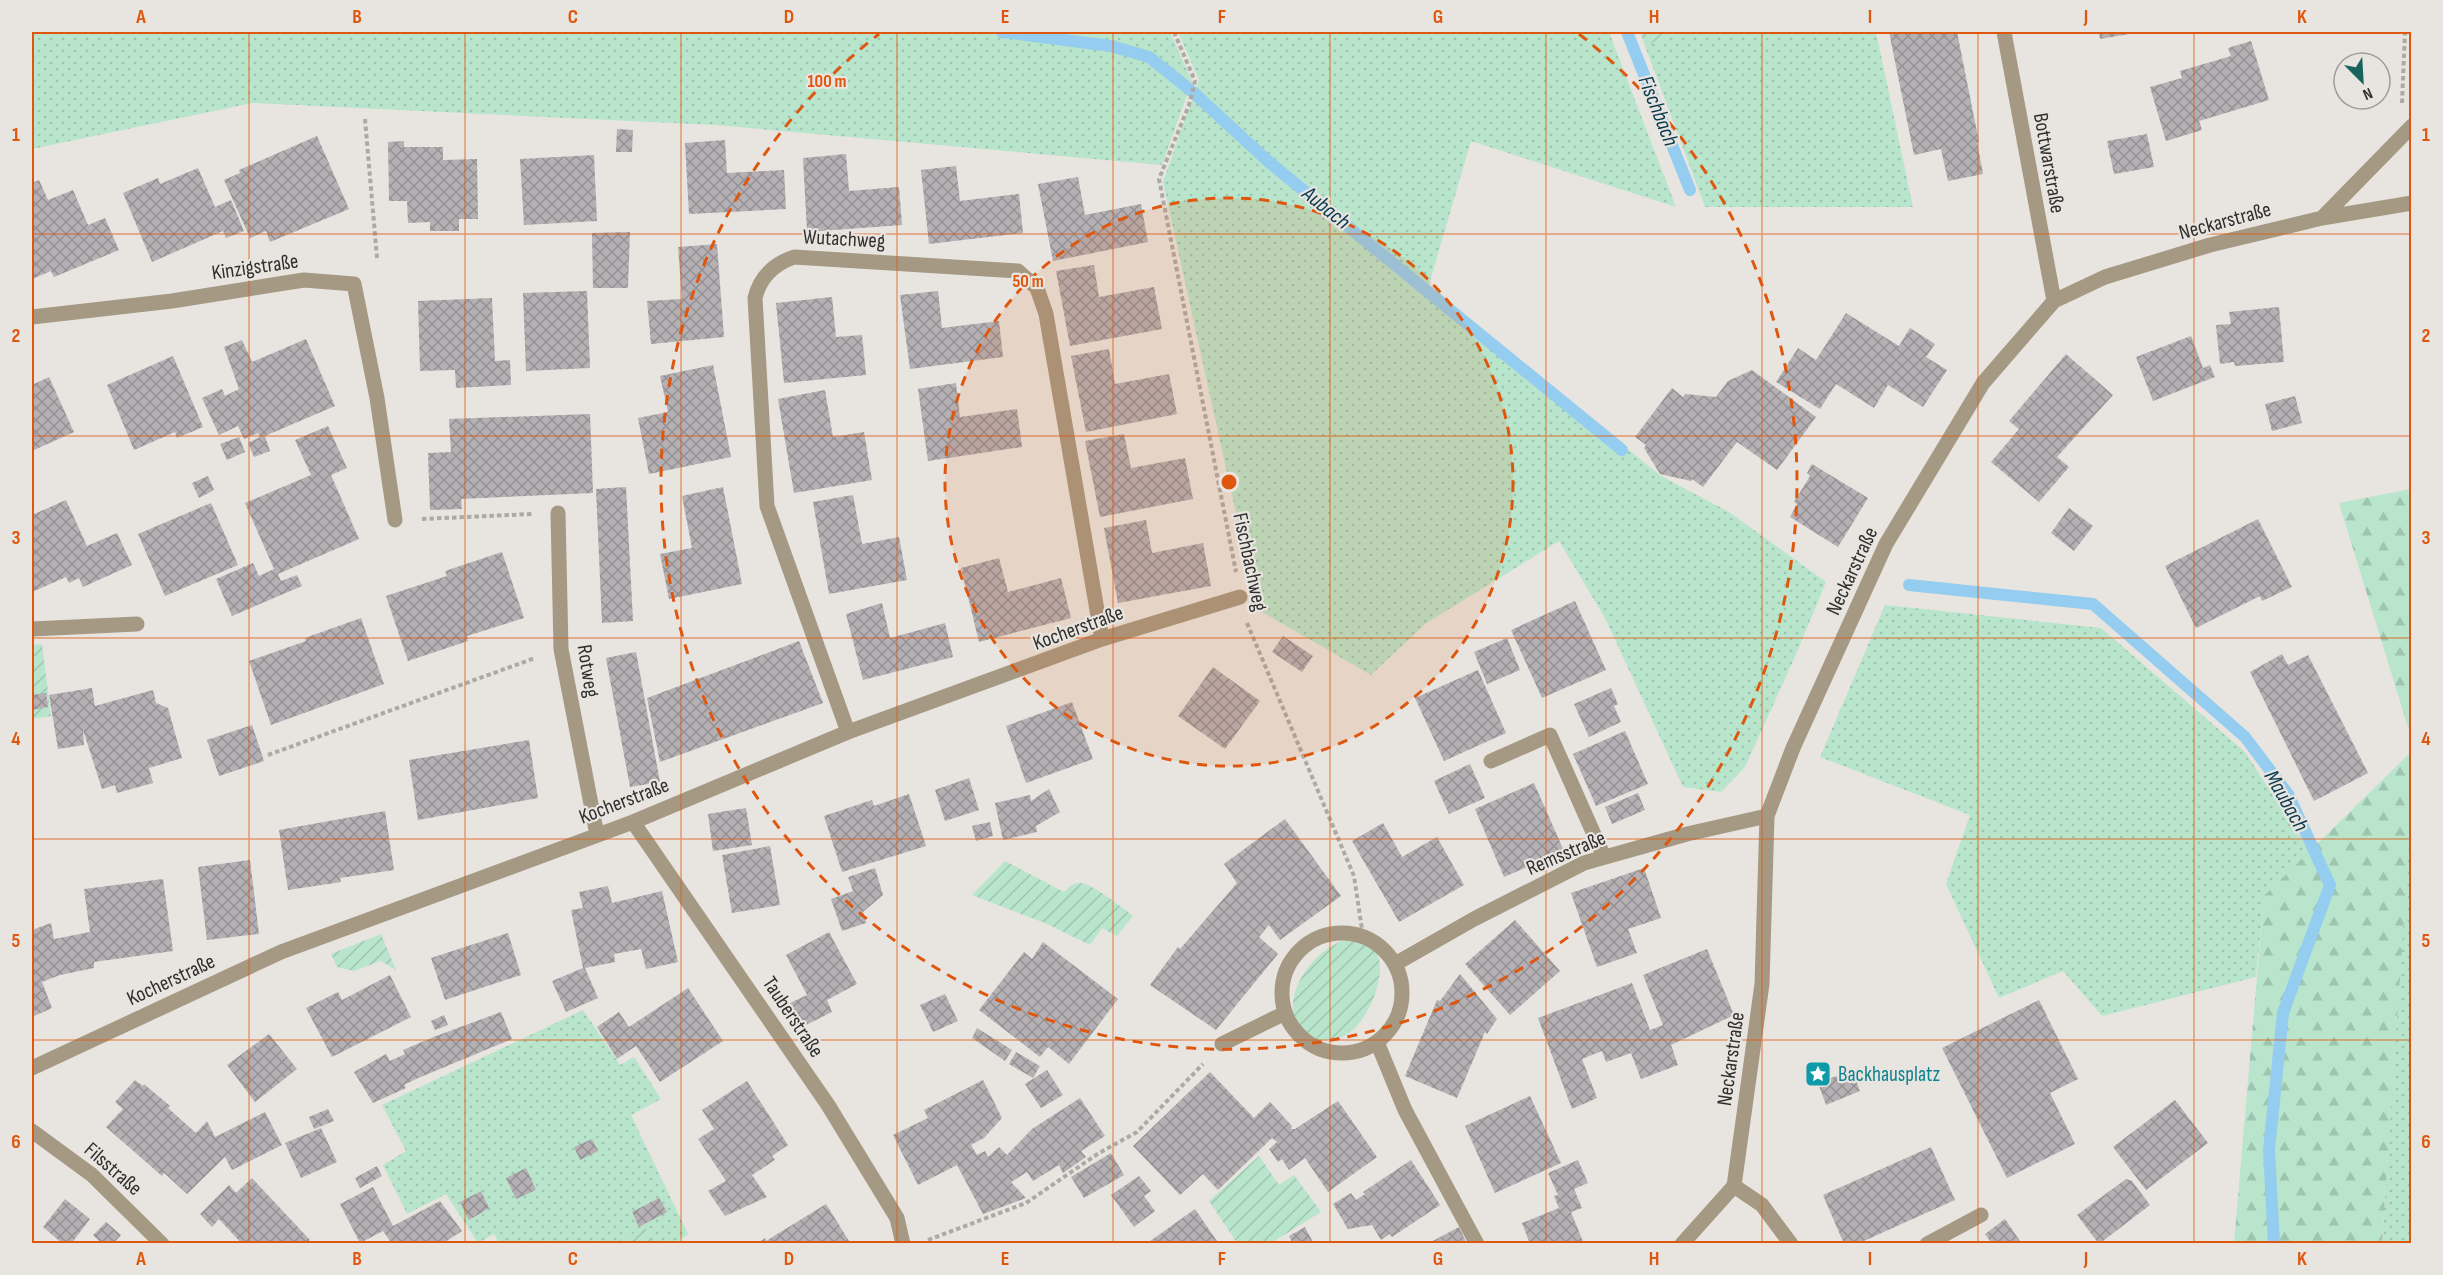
<svg xmlns="http://www.w3.org/2000/svg" width="2443" height="1275" font-family="'Sofia Sans Condensed',sans-serif">
  <defs>
    <pattern id="grass-dots" width="8" height="8" patternUnits="userSpaceOnUse" patternTransform="scale(1.5)"><rect width="8" height="8" fill="#b8e5cb"/><path d="M2 2h.1M6 6h.1" fill="none" stroke="#9ec5af" stroke-width="1.8" stroke-linecap="round"/></pattern>
    <pattern id="forest-firs" width="22" height="20" patternUnits="userSpaceOnUse" patternTransform="scale(1.5)"><rect width="22" height="20" fill="#b8e5cb"/><path d="M5 1l3.5 6h-7zM16 11l3.5 6h-7z" fill="#9ec5af"/></pattern>
    <pattern id="garden-furrows" width="10" height="10" patternUnits="userSpaceOnUse" patternTransform="scale(1.5)"><rect width="10" height="10" fill="#b8e5cb"/><path d="M-1 1l2-2M0 10L10 0M9 11l2-2" fill="none" stroke="#9ec5af"/></pattern>
    <pattern id="building-cross-hatch" width="8" height="8" patternUnits="userSpaceOnUse" patternTransform="scale(1.5)"><rect width="8" height="8" fill="#b5b0b4"/><path d="M0 0l8 8M0 8l8-8" fill="none" stroke="#949093"/></pattern>
  </defs>
  <rect width="100%" height="100%" fill="#e8e5e0"/>
  <path fill="url(#grass-dots)" d="M32,32H1170L1192,81L1162,165L716,125L252,103L32,149Z
    M1178,32H1609L1676,207L1471,141L1428,288L1661,476L1729,512L1826,582L1794,659L1745,767L1721,792L1683,787L1605,618L1559,541L1425,624L1371,675L1257,609L1163,182L1199,80Z
    M1679,32H1876L1913,207H1705L1645,46Z
    M1885,605L2101,628L2245,752L2310,852L2264,897L2256,977L2102,1016L2063,971L1999,998L1946,884L1970,815L1820,757Z
    M2411,813V1243L2382,1244L2410,814Z
    M583,1010L620,1065L634,1057L661,1099L631,1115L688,1234L674,1244L499,1243L494,1234L478,1243L446,1194L407,1214L383,1165L406,1151L382,1105Z"/>
  <path fill="url(#forest-firs)" d="M2411,489H2412L2411,737L2339,503Z
    M2411,752V813L2382,1243H2234L2264,896Z"/>
  <path fill="url(#garden-furrows)" d="M1640,32H1679L1645,46Z
    M42,644L51,716L32,719V645Z
    M1005,861L1064,892C1068,888 1074,882 1080,883C1095,885 1121,907 1133,916L1117,936L1102,928L1090,945L1045,923L972,895Z
    M381,934L396,970L381,961L354,971L337,967L331,954Z
    M1355,938C1364,941 1372,945 1377,954C1388,975 1366,1027 1344,1036C1335,1040 1325,1040 1316,1040C1311,1037 1304,1034 1300,1029C1276,996 1318,941 1355,938Z
    M1259,1156L1279,1185L1294,1175L1321,1212L1271,1243H1237L1209,1201Z
    M645,1227L653,1243H615Z"/>
  <g fill="none" stroke-linecap="round" stroke-linejoin="round">
    <path stroke="#94cdef" stroke-width="12" d="M1002,32L1111,46L1149,57L1194,93L1270,163L1622,450
      M1627,32L1690,190
      M1909,585L2093,604L2245,737L2288,794L2330,885L2283,1013L2269,1150L2274,1244"/>
  </g>
  <path fill="url(#building-cross-hatch)" d="M1889,32H1957L1979,142H1977L1983,174L1948,181L1941,149L1914,155Z
    M2099,32H2135V33L2100,39Z
    M2251,41L2269,100L2199,121L2202,130L2166,141L2150,87L2182,78L2180,71L2231,56L2228,48Z
    M617,129L633,130L632,152H616Z
    M2147,134L2154,167L2114,174L2107,141Z
    M317,136L349,209L270,242L266,231L250,238L224,180L240,173L239,170Z
    M725,140L727,173L784,170L786,209L689,214L685,143Z
    M404,141V147H443V160L477,159L478,219H459V231H430V222L408,223L407,201H389L388,142Z
    M846,154L849,191L899,187L902,225L807,232L803,158Z
    M594,155L597,221L524,225L520,159Z
    M956,166L960,201L1019,194L1023,233L929,244L921,170Z
    M198,168L215,207L231,200L244,231L226,238L223,231L152,262L123,193L158,178L160,184Z
    M1078,177L1085,215L1141,204L1148,242L1053,261L1038,184Z
    M39,180L48,200L73,190L88,225L105,218L119,250L54,277L51,271L32,279V183Z
    M630,232L628,288H593L592,233Z
    M717,244L724,337L651,344L647,301L682,299L678,247Z
    M1094,265L1099,297L1154,287L1162,329L1070,346L1056,271Z
    M587,291L590,368L526,371L523,293Z
    M938,291L942,328L999,321L1003,357L910,369L900,295Z
    M832,297L836,337L862,335L866,375L784,383L776,303Z
    M492,298L495,361L510,360L511,385L456,388L455,370L420,371L418,301Z
    M2279,307L2284,362L2235,366L2234,362L2220,364L2216,325L2231,324L2229,312Z
    M1846,313L1899,346L1910,328L1935,344L1926,357L1947,370L1923,407L1888,385L1874,408L1836,384L1820,409L1776,382L1798,348L1816,360Z
    M2191,336L2203,368L2210,365L2215,377L2153,401L2136,357Z
    M306,339L335,406L265,436L270,451L254,457L248,443L260,437L258,433L244,439L238,426L219,435L202,398L222,389L225,396L239,389L224,347L242,340L252,362Z
    M1109,349L1115,384L1169,374L1177,414L1086,432L1071,356Z
    M2066,354L2113,395L2057,457L2069,467L2039,502L1991,462L2019,429L2009,421Z
    M173,356L203,427L177,438L175,432L134,450L107,385Z
    M713,365L731,457L649,474L638,418L668,412L660,376Z
    M1752,370L1816,417L1777,470L1737,442L1703,487L1692,479L1691,481L1660,474L1644,448L1646,445L1635,437L1672,388L1683,397L1685,394L1716,397L1728,381Z
    M49,377L74,432L32,451V385Z
    M956,383L960,417L1017,409L1022,447L928,461L918,389Z
    M825,390L833,437L864,432L872,480L794,493L778,399Z
    M2295,396L2302,423L2272,431L2265,404Z
    M590,414L593,493L461,499L462,509L430,510L428,453L451,452L449,419Z
    M328,426L347,468L331,475L359,539L278,574L281,581L297,575L302,586L232,616L216,579L253,563L259,576L274,569L245,503L311,475L295,440Z
    M1124,434L1131,468L1185,458L1193,499L1100,517L1085,441Z
    M239,437L245,452L227,460L220,444Z
    M1812,464L1868,498L1838,547L1790,517L1797,504L1794,502L1810,476L1807,473Z
    M208,476L214,490L199,498L192,483Z
    M626,487L633,621L602,623L596,489Z
    M723,487L742,584L669,599L660,554L692,548L682,496Z
    M853,495L862,544L899,537L907,580L829,594L813,502Z
    M66,500L87,546L117,533L132,565L83,587L79,578L69,583L66,577L32,592V515Z
    M211,503L238,565L165,596L138,534Z
    M2069,508L2093,526L2074,551L2051,533Z
    M2258,519L2292,587L2262,601L2260,596L2196,628L2165,566Z
    M1146,520L1152,553L1203,543L1211,586L1118,603L1104,528Z
    M502,552L524,618L467,636L468,641L408,661L386,596L447,576L445,571Z
    M999,558L1008,592L1061,578L1071,618L979,642L961,568Z
    M1575,601L1606,670L1542,698L1511,630Z
    M882,603L890,638L945,623L953,657L863,680L846,614Z
    M361,618L384,684L271,725L249,661L306,641L305,638Z
    M1283,636L1313,656L1302,672L1272,652Z
    M1507,638L1520,670L1487,684L1474,652Z
    M799,641L823,703L660,762L647,698Z
    M636,652L660,782L630,787L606,658Z
    M2282,654L2288,665L2308,655L2368,773L2314,801L2250,672Z
    M1213,667L1260,701L1225,749L1178,716Z
    M1478,670L1506,733L1444,761L1415,698Z
    M92,688L95,706L153,690L156,703L168,708L182,758L149,768L153,783L117,793L115,785L102,789L83,730L84,745L58,749L49,695Z
    M1611,688L1618,704L1614,706L1621,722L1589,737L1574,704Z
    M46,693L48,707L32,710V695Z
    M1072,702L1093,759L1026,783L1006,726Z
    M252,725L264,761L219,776L207,740Z
    M1625,731L1648,784L1596,806L1573,754Z
    M529,740L538,798L418,820L409,760Z
    M1470,764L1485,798L1449,814L1434,781Z
    M969,778L979,810L945,821L935,790Z
    M1534,783L1564,851L1504,877L1475,809Z
    M1049,789L1060,812L1036,826L1037,832L1003,840L995,803L1030,795L1031,801Z
    M1638,793L1645,810L1612,824L1605,807Z
    M909,794L926,846L842,872L824,816L872,800L874,806Z
    M746,808L752,845L713,851L708,814Z
    M385,811L394,870L340,878L341,882L288,890L279,830Z
    M1285,819L1341,896L1280,940L1269,925L1259,937L1278,954L1216,1030L1150,985L1178,947L1180,949L1237,883L1224,864Z
    M990,822L993,836L976,841L972,826Z
    M1383,823L1402,857L1437,837L1464,885L1399,922L1352,841Z
    M770,846L780,905L732,913L722,855Z
    M250,860L259,934L207,940L198,867Z
    M875,868L883,895L863,912L866,923L842,931L831,899L853,891L848,877Z
    M1644,868L1661,918L1628,929L1637,953L1597,967L1571,893Z
    M163,879L173,951L94,962V968L60,975L42,982L52,1008L32,1017V930L51,923L54,939L90,932L84,889Z
    M608,886L612,903L662,891L678,962L646,969L641,949L614,954L615,962L585,968L598,998L566,1012L552,981L583,968L571,910L583,908L579,892Z
    M1515,920L1560,971L1510,1015L1465,964Z
    M829,932L857,984L827,1000L832,1012L802,1027L790,1003L807,995L786,955Z
    M508,933L521,975L445,1000L431,958Z
    M1043,942L1118,999L1069,1064L1048,1047L1040,1057L979,1010L1024,952L1032,959Z
    M1707,949L1734,1015L1671,1045L1678,1065L1641,1079L1631,1053L1606,1062L1602,1051L1582,1059L1597,1098L1572,1109L1538,1018L1632,983L1650,1030L1663,1025L1643,975Z
    M1460,974L1497,1019L1487,1034L1485,1032L1457,1098L1405,1076L1437,1000L1440,1001Z
    M390,975L411,1017L332,1057L306,1008L338,992L342,1000Z
    M688,988L723,1041L660,1082L636,1046L617,1059L597,1027L619,1012L629,1027Z
    M945,994L958,1021L933,1032L920,1005Z
    M2039,1000L2078,1079L2050,1093L2075,1144L2007,1178L1942,1048Z
    M501,1012L512,1039L416,1079L404,1085L406,1088L373,1103L354,1072L386,1054L390,1061L405,1054L403,1050L436,1036Z
    M444,1015L448,1025L435,1030L431,1021Z
    M977,1028L1012,1050L1005,1061L972,1038Z
    M269,1034L297,1069L255,1102L227,1065Z
    M1016,1052L1040,1066L1033,1078L1009,1064Z
    M1047,1070L1063,1095L1041,1108L1025,1084Z
    M1852,1070L1860,1091L1826,1105L1818,1083Z
    M1210,1072L1254,1118L1270,1102L1292,1126L1291,1129H1295L1338,1101L1377,1157L1328,1192L1305,1158L1289,1170L1282,1159L1278,1162L1269,1149L1277,1142L1272,1138L1218,1190L1203,1174L1180,1195L1133,1146Z
    M135,1080L143,1086L144,1084L170,1106L168,1108L196,1133L207,1121L215,1137L265,1112L282,1145L232,1170L225,1157L187,1194L164,1173L162,1176L106,1127L123,1109L115,1102Z
    M983,1080L1002,1118L984,1138L971,1145L977,1155L985,1151L988,1157L999,1147L1007,1155L1032,1129L1080,1098L1105,1136L1081,1151L1086,1157L1063,1173L1059,1165L1033,1181L1027,1172L1011,1182L1026,1198L983,1214L957,1165L918,1185L893,1135L928,1118L924,1110Z
    M747,1081L788,1145L772,1156L775,1160L752,1175L767,1197L725,1216L708,1191L726,1181L698,1139L714,1129L702,1110Z
    M1530,1096L1561,1163L1495,1193L1465,1126Z
    M2175,1100L2208,1143L2146,1190L2113,1147Z
    M328,1109L334,1121L314,1129L309,1117Z
    M321,1128L337,1162L301,1178L285,1143Z
    M592,1139L598,1151L580,1160L574,1147Z
    M1931,1147L1955,1200L1857,1244H1844L1823,1195Z
    M1111,1153L1124,1175L1084,1198L1071,1177Z
    M1411,1160L1440,1205L1392,1237L1390,1234L1381,1240L1372,1225L1348,1229L1333,1204L1351,1193L1356,1200L1365,1194L1363,1192Z
    M1578,1160L1588,1183L1574,1189L1582,1208L1571,1212L1584,1244H1530L1522,1223L1559,1208L1554,1196L1558,1195L1548,1173Z
    M377,1166L382,1176L360,1188L355,1178Z
    M526,1168L536,1190L516,1199L506,1178Z
    M1139,1176L1151,1191L1144,1196L1155,1211L1134,1227L1111,1195Z
    M252,1178L310,1240L306,1244H242L219,1219L212,1227L200,1214L229,1185L236,1193Z
    M2126,1179L2132,1181L2150,1205L2099,1244L2077,1215Z
    M373,1187L393,1226L440,1201L462,1231L442,1244H392L383,1231L360,1243L340,1204Z
    M481,1191L489,1208L469,1220L460,1202Z
    M659,1198L667,1212L639,1227L632,1212Z
    M65,1199L90,1219L71,1244H63L43,1227Z
    M826,1204L851,1244H756L765,1238L766,1241Z
    M1195,1209L1219,1244H1146Z
    M2005,1219L2022,1244H1992L1985,1234Z
    M106,1222L121,1235L113,1244H102L93,1235Z
    M1305,1227L1314,1244H1293L1289,1236Z
    M1459,1227L1467,1244H1427Z"/>
  <g fill="none" stroke-linecap="round" stroke-linejoin="round">
    <path stroke="#adaaa6" stroke-width="4" stroke-dasharray="4.5 3" stroke-linecap="butt" d="M1174,32L1195,81L1189,105L1159,179L1236,572
      M2402,103L2405,32
      M365,119L377,258
      M422,519L532,514
      M1247,623L1354,876L1363,936
      M268,755L535,658
      M928,1240L1026,1203L1099,1153L1137,1132L1203,1064"/>
    <path stroke="#a59983" stroke-width="15" d="M2004,32L2054,301
      M2322,218L2412,126
      M32,317L172,301L304,280L354,284L377,398L395,520
      M558,513L561,649L597,835
      M32,629L137,624
      M848,732L767,506L755,298C760,277 774,264 794,257L1018,271L1037,288L1046,314L1102,639
      M1491,761L1550,735L1604,857
      M633,822L828,1105L897,1218L903,1244
      M1282 993a60 60 0 1 1 120 0a60 60 0 1 1-120 0Z
      M1395,964L1474,919L1584,863L1687,834L1767,816
      M1377,1042L1405,1110L1477,1244
      M1222,1044L1285,1013
      M32,1068L281,952L633,822L848,732L1102,639L1240,597
      M32,1131L92,1175L162,1244
      M1734,1186L1762,1205L1791,1244
      M1682,1244L1734,1186L1762,984L1767,816L1793,748L1886,544L1983,383L2054,301L2105,277L2210,245L2322,218L2412,203
      M1927,1244L1981,1215"/>
  </g>
  <path fill="none" stroke="#df570e" stroke-width="1.5" stroke-opacity="0.55" d="M249,32V1244M465,32V1244M681,32V1244M897,32V1244M1113,32V1244M1330,32V1244M1546,32V1244M1762,32V1244M1978,32V1244M2194,32V1244M32,234H2412M32,436H2412M32,638H2412M32,839H2412M32,1040H2412"/>
  <circle cx="1229" cy="482" r="284" fill="#df570e" fill-opacity=".12"/>
  <g fill="none" stroke="#df570e" stroke-width="3" stroke-dasharray="10 8">
    <circle cx="1229" cy="482" r="284"/>
    <path d="M1579 34A568 568 0 1 1 879 34"/>
  </g>
  <defs>
    <symbol id="sight-square" viewBox="-11 -11 22 22"><rect x="-9" y="-9" width="18" height="18" rx="4" fill="#0f9aa8" stroke="#e8e5e0"/><path d="M0-6L1.8-2.2L6-1.7L2.9 1.2L3.7 5.4L0 3.3L-3.7 5.4L-2.9 1.2L-6-1.7L-1.8-2.2Z" fill="#fff"/></symbol>
  </defs>
  <g fill-rule="evenodd">
    <use href="#sight-square" x="1803" y="1059" width="30" height="30"/>
  </g>
  <g text-anchor="middle" dominant-baseline="central" stroke-width="4.5" stroke-linejoin="round" paint-order="stroke">
    <g font-size="21" fill="#302f2d" stroke="#e8e5e0">
      <text transform="translate(2049 163) rotate(80)">Bottwarstraße</text>
      <text transform="translate(2225 221) rotate(-15)">Neckarstraße</text>
      <text transform="translate(844 239) rotate(3)">Wutachweg</text>
      <text transform="translate(255 267) rotate(-8)">Kinzigstraße</text>
      <text transform="translate(1250 562) rotate(78)">Fischbachweg</text>
      <text transform="translate(1852 571) rotate(-65)">Neckarstraße</text>
      <text transform="translate(1078 628) rotate(-20)">Kocherstraße</text>
      <text transform="translate(588 671) rotate(81)">Rotweg</text>
      <text transform="translate(624 801) rotate(-21)">Kocherstraße</text>
      <text transform="translate(1566 853) rotate(-23)">Remsstraße</text>
      <text transform="translate(171 980) rotate(-25)">Kocherstraße</text>
      <text transform="translate(793 1017) rotate(56)">Tauberstraße</text>
      <text transform="translate(1731 1059) rotate(-82)">Neckarstraße</text>
      <text transform="translate(113 1169) rotate(41)">Filsstraße</text>
    </g>
    <g font-size="21" fill="#0d838f" stroke="#e8e5e0" text-anchor="start">
      <text x="1838" y="1074">Backhausplatz</text>
    </g>
    <g font-size="22" font-style="italic" fill="#08394f" stroke="#e8e5e0">
      <text transform="translate(1658 111) rotate(68)">Fischbach</text>
      <text transform="translate(1326 208) rotate(39)">Aubach</text>
      <text transform="translate(2286 801) rotate(60)">Maubach</text>
    </g>
  </g>
  <circle cx="1229" cy="482" r="9" fill="#df570e" stroke="#e8e5e0" stroke-width="3"/>
  <g font-size="18" text-anchor="middle" font-weight="bold" fill="#df570e" stroke="#e8e5e0" stroke-width="4.5" stroke-linejoin="round" paint-order="stroke">
    <text x="827" y="87">100 m</text>
    <text x="1028" y="287">50 m</text>
  </g>
  <rect width="2443" height="1275" fill="none" stroke="#e8e5e0" stroke-width="66"/>
  <g transform="translate(2362 81) rotate(156)"><circle r="28" fill="#e8e5e0" stroke="#9e9c98" stroke-width="1.5"/>
  <path d="M0-4.5L10 22L0 15L-10 22Z" fill="#18635b"/>
  <text y="-9" font-size="16" font-weight="bold" text-anchor="middle" fill="#302f2d">N</text>
  </g>
  <rect x="33" y="33" width="2377" height="1209" fill="none" stroke="#df570e" stroke-width="2"/>
  <g font-size="20" text-anchor="middle" font-weight="bold" fill="#df570e">
    <text x="141" y="23">A</text>
    <text x="357" y="23">B</text>
    <text x="573" y="23">C</text>
    <text x="789" y="23">D</text>
    <text x="1005" y="23">E</text>
    <text x="1222" y="23">F</text>
    <text x="1438" y="23">G</text>
    <text x="1654" y="23">H</text>
    <text x="1870" y="23">I</text>
    <text x="2086" y="23">J</text>
    <text x="2302" y="23">K</text>
    <text x="16" y="141">1</text>
    <text x="2426" y="141">1</text>
    <text x="16" y="342">2</text>
    <text x="2426" y="342">2</text>
    <text x="16" y="544">3</text>
    <text x="2426" y="544">3</text>
    <text x="16" y="745">4</text>
    <text x="2426" y="745">4</text>
    <text x="16" y="947">5</text>
    <text x="2426" y="947">5</text>
    <text x="16" y="1148">6</text>
    <text x="2426" y="1148">6</text>
    <text x="141" y="1265">A</text>
    <text x="357" y="1265">B</text>
    <text x="573" y="1265">C</text>
    <text x="789" y="1265">D</text>
    <text x="1005" y="1265">E</text>
    <text x="1222" y="1265">F</text>
    <text x="1438" y="1265">G</text>
    <text x="1654" y="1265">H</text>
    <text x="1870" y="1265">I</text>
    <text x="2086" y="1265">J</text>
    <text x="2302" y="1265">K</text>
  </g>
</svg>
